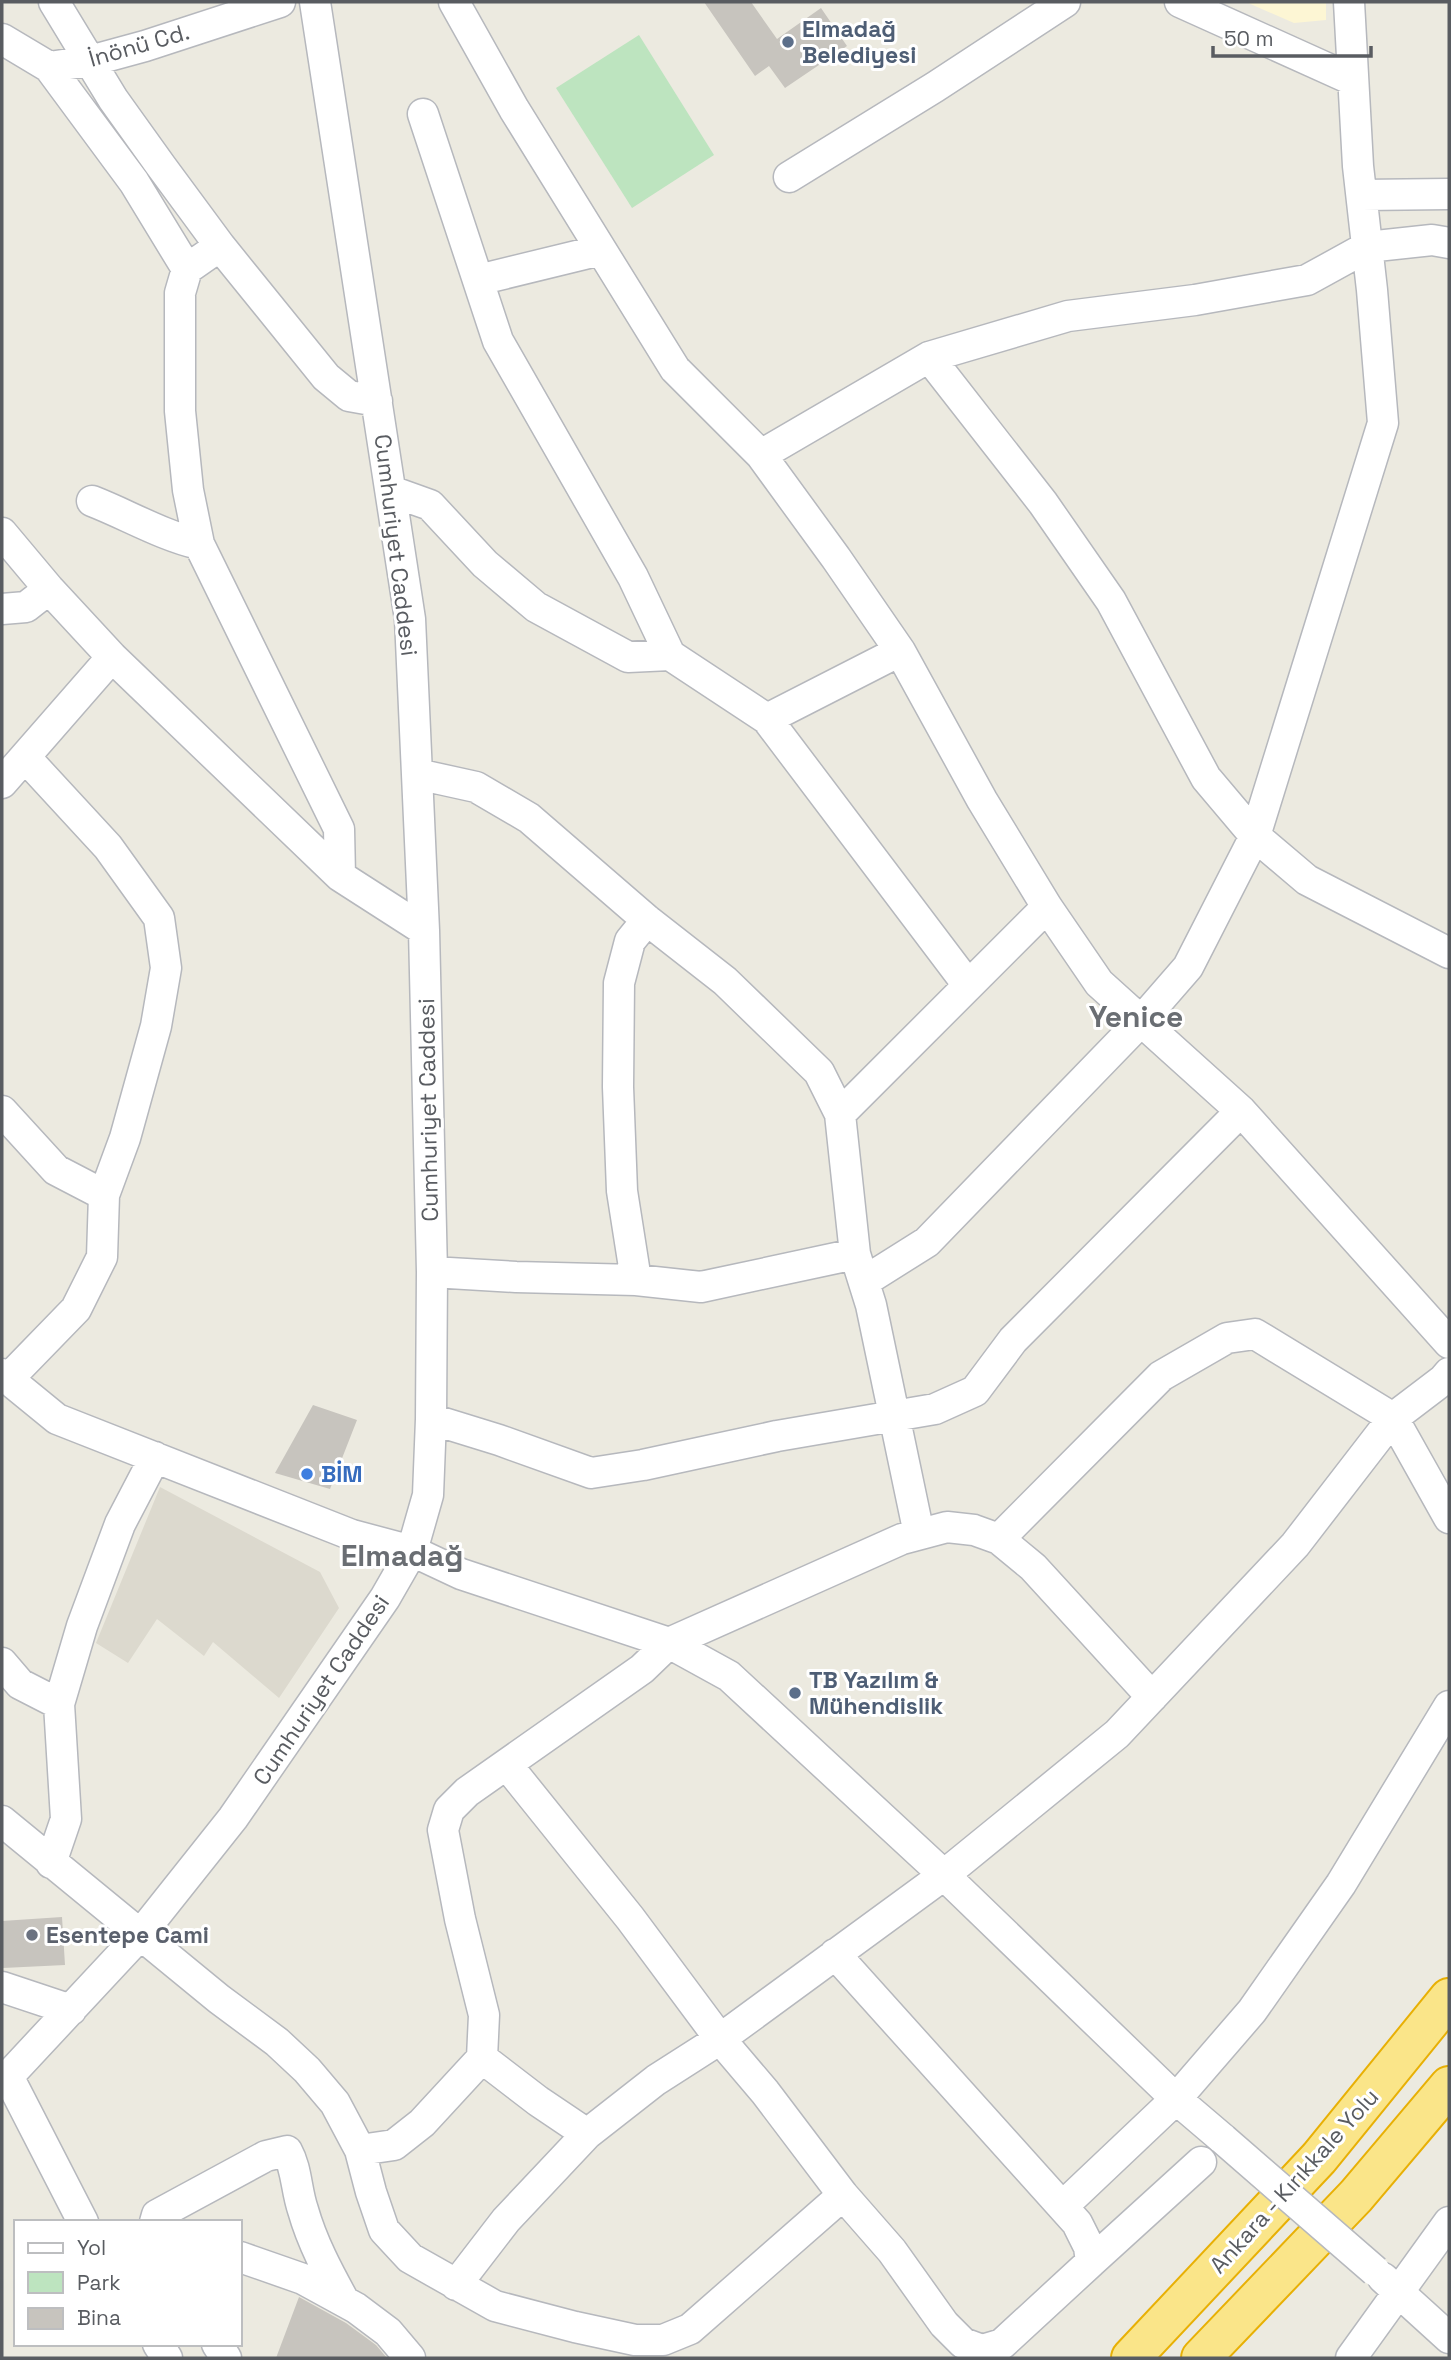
<svg xmlns="http://www.w3.org/2000/svg" width="1451" height="2360" font-family="'Space Grotesk',sans-serif">
  <rect width="100%" height="100%" fill="#eceae0"/>
  <path fill="#fdf6d4" d="M1246,2H1326V20L1294,23Z"/>
  <path fill="#dcd9ce" d="M160,1487L320,1572L339,1608L279,1698L213,1642L204,1656L157,1619L128,1663L96,1643Z"/>
  <path fill="#bde4bf" d="M639,35L714,155L632,208L556,88Z"/>
  <path fill="#c7c4be" d="M704,2H751L777,39L821,8L847,46L785,88L769,66L755,76Z
    M313,1405L357,1420L330,1489L275,1473Z
    M62,1917L65,1965L3,1968L2,1921Z
    M299,2297L346,2323L376,2345L387,2358H276Z"/>
  <g fill="none" stroke-linecap="round" stroke-linejoin="round">
    <defs>
      <path id="minor" d="M54,2L113,99L161,166L220,246L326,377L349,396L377,401
        M454,2L514,109L675,369L761,455L836,558L900,651L982,800L1047,907L1099,983L1241,1111L1449,1343
        M1180,2L1353,80
        M2,39L49,67L90,61L145,46L280,2
        M49,67L134,182L187,269
        M423,114L498,341L633,577L670,655
        M789,177L935,87L1065,2
        M1362,195L1449,194
        M220,246L187,269L180,293V411L188,490L199,544L339,829L340,876
        M478,280L601,250
        M929,357L1043,503L1111,601L1206,778L1255,836L1307,880L1449,953
        M761,455L929,357L1068,316L1195,300L1307,280L1367,247L1432,240L1449,243
        M391,491L430,505L485,564L536,607L628,657L670,655L767,719L968,985
        M92,501C128,515 161,535 199,544
        M2,533L49,589L112,657L340,876L424,930
        M2,609L26,607L49,589
        M767,719L900,651
        M417,774L476,787L529,818L647,920L725,981L819,1072L840,1114L855,1254L871,1305L919,1534
        M2,783L112,657
        M2,1111L56,1170L104,1195
        M840,1114L1047,907
        M432,1272L516,1277L636,1280L701,1287L855,1254
        M636,1280L622,1191L618,1087L619,983L630,941L647,920
        M865,1281L927,1242L1141,1021L1188,967L1255,836L1383,423L1372,290L1358,166L1349,2
        M2,1374L57,1419L352,1535L412,1551L461,1574L669,1643L729,1676L944,1875L1176,2099L1223,2139
        M7,1380L76,1309L102,1257L104,1195L125,1138L156,1026L166,968L159,918L108,847L25,757
        M431,1419L499,1440L591,1473L643,1465L777,1436L935,1409L975,1391L1013,1340L1241,1111
        M999,1539L1161,1376L1227,1338L1255,1334L1393,1418L1449,1518
        M2,1663L20,1684L59,1704
        M507,1765L630,1918L720,2039L765,2092L843,2195L892,2251L944,2324L963,2343L982,2350L1002,2344L1091,2262L1089,2247L1077,2223L835,1954
        M2,1821L219,1999L277,2042L307,2070L335,2103L360,2150L371,2192L384,2230L410,2258L495,2306L575,2327L635,2340H663L690,2329L843,2195
        M51,1863L66,1819L59,1704L82,1626L120,1524L155,1457
        M2,1987L71,2010
        M482,2058L538,2101L587,2134
        M8,2076L83,2222
        M2,2083L140,1935L233,1818L385,1598L412,1551L428,1495L431,1419L432,1272L424,930L410,619L315,2
        M360,2150L394,2145L422,2123L482,2058L484,2015L460,1919L443,1830L449,1810L467,1792L642,1669L669,1643L902,1539L947,1527L974,1530L999,1539L1033,1567L1152,1697
        M1063,2206L1176,2099L1252,2011L1341,1884L1449,1706
        M155,2222L157,2215L266,2156L287,2151C297,2169 296,2190 303,2210C312,2242 328,2272 344,2301
        M240,2257L303,2279L356,2308L388,2332L410,2358
        M1091,2262L1201,2162
        M1383,2278L1449,2338
        M456,2285L506,2220L587,2134L656,2080L720,2039L944,1875L1117,1734L1295,1545L1393,1418L1443,1380L1449,1373
        M158,2344L167,2358
        M217,2344L226,2358
        M1351,2358L1449,2222"/>
      <path id="highway" d="M1131,2358L1319,2158L1449,1998
        M1201,2358L1356,2196L1449,2086"/>
    </defs>
    <use href="#minor" stroke="#b6b8bd" stroke-width="33"/>
    <use href="#highway" stroke="#e8b005" stroke-width="42"/>
    <use href="#minor" stroke="#fff" stroke-width="30"/>
    <use href="#highway" stroke="#fae589" stroke-width="38"/>
    <defs>
      <path id="minor-bridge" d="M1223,2139L1375,2271"/>
    </defs>
    <use href="#minor-bridge" stroke="#b6b8bd" stroke-width="33" stroke-linecap="butt"/>
    <use href="#minor-bridge" stroke="#fff" stroke-width="30"/>
  </g>
  <g fill="#5c6f8a" stroke="#fff" stroke-width="2.5">
    <circle cx="788" cy="42" r="7"/>
    <circle cx="795" cy="1693" r="7"/>
  </g>
  <circle fill="#3f7fe0" stroke="#fff" stroke-width="2.5" cx="307" cy="1474" r="7"/>
  <circle fill="#6b7280" stroke="#fff" stroke-width="2.5" cx="32" cy="1935" r="7"/>
  <g text-anchor="middle" dominant-baseline="central" stroke-width="6" stroke-linejoin="round" paint-order="stroke">
    <g font-size="23" font-weight="bold" fill="#4e5e75" stroke="#fff" text-anchor="start">
      <text x="802" y="29">Elmadağ<tspan x="802" dy="26">Belediyesi</tspan></text>
      <text x="809" y="1680">TB Yazılım &amp;<tspan x="809" dy="26">Mühendislik</tspan></text>
    </g>
    <g font-size="23" fill="#595c61" stroke="#fff">
      <text transform="translate(139 45) rotate(-16)">İnönü Cd.</text>
      <text transform="translate(396 545) rotate(83)">Cumhuriyet Caddesi</text>
      <text transform="translate(428 1110) rotate(-91)">Cumhuriyet Caddesi</text>
      <text transform="translate(321 1690) rotate(-56)">Cumhuriyet Caddesi</text>
      <text transform="translate(1294 2181) rotate(-48)">Ankara - Kırıkkale Yolu</text>
    </g>
    <g font-size="23" font-weight="bold" fill="#366cbe" stroke="#fff" text-anchor="start">
      <text x="321" y="1474">BİM</text>
    </g>
    <g font-size="23" font-weight="bold" fill="#5b616d" stroke="#fff" text-anchor="start">
      <text x="46" y="1935">Esentepe Cami</text>
    </g>
    <g font-size="30" font-weight="bold" fill="#6a6e73" stroke="#fff">
      <text x="1136" y="1016">Yenice</text>
      <text x="402" y="1555">Elmadağ</text>
    </g>
  </g>
  <rect width="1451" height="2360" fill="none" stroke="#595c61" stroke-width="7"/>
  <rect x="14" y="2220" width="228" height="126" fill="#ffffff" stroke="#bdbec0" stroke-width="2"/>
  <rect x="28" y="2243" width="35" height="10" fill="#ffffff" stroke="#bdbec0" stroke-width="2"/>
  <text x="77" y="2255" font-size="21" fill="#595c61">Yol</text>
  <rect x="28" y="2272" width="35" height="21" fill="#bde4bf" stroke="#bdbec0" stroke-width="2"/>
  <text x="77" y="2290" font-size="21" fill="#595c61">Park</text>
  <rect x="28" y="2308" width="35" height="21" fill="#c7c4be" stroke="#bdbec0" stroke-width="2"/>
  <text x="77" y="2325" font-size="21" fill="#595c61">Bina</text>
  <path d="M1213 46v10h158v-10" fill="none" stroke="#595c61" stroke-width="3.5"/>
  <text x="1224" y="46" font-size="21" fill="#595c61" stroke="#ffffff" stroke-width="5" paint-order="stroke">50 m</text>
</svg>
